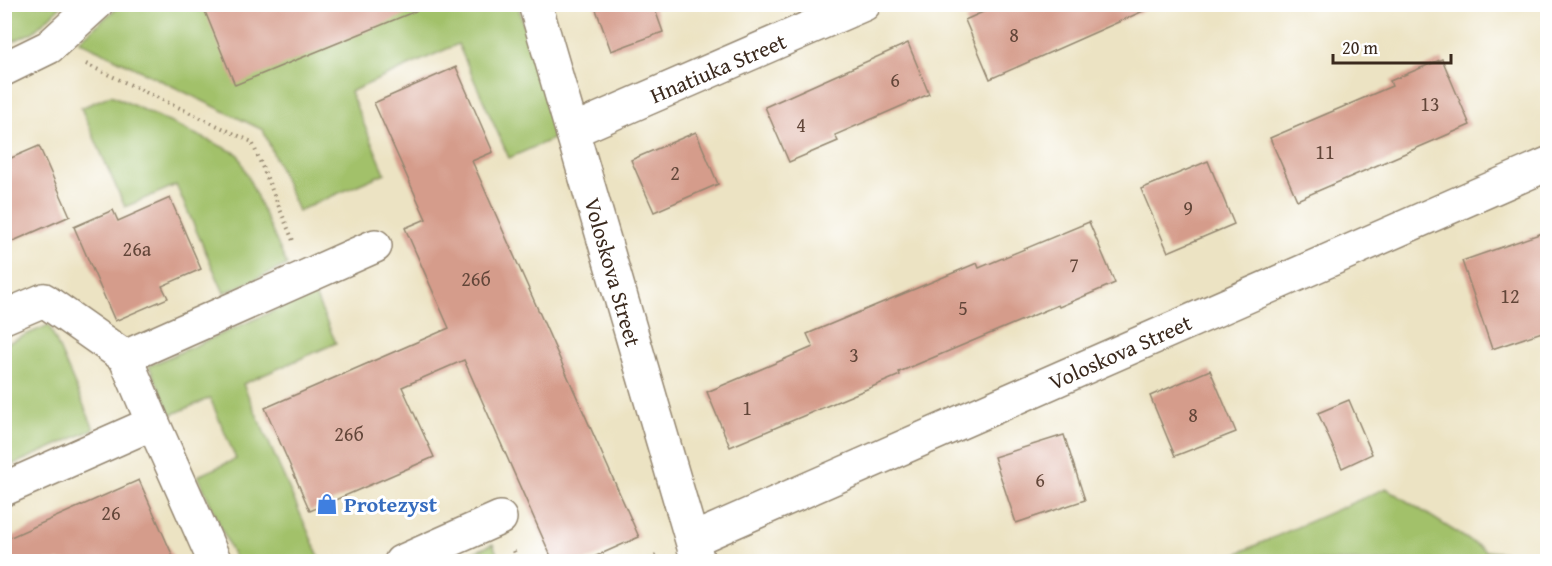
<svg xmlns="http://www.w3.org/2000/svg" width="1552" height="566" font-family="'Gentium Book Plus',serif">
  <rect width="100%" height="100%" fill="#fff"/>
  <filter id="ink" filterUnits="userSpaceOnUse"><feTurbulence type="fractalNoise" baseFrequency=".0167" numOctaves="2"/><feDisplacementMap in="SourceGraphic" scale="12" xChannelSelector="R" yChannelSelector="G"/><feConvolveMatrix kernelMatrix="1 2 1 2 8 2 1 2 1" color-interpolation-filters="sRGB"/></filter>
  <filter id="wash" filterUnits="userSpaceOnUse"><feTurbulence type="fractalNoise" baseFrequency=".008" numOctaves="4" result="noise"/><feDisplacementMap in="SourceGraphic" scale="24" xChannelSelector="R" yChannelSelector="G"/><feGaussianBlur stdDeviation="1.35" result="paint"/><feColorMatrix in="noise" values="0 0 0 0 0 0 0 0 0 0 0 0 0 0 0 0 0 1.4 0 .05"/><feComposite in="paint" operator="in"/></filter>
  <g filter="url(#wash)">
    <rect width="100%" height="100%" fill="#ece3c3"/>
    <path fill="#a2c16a" stroke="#6e7644" stroke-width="1.5" d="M4,5L5,4L62,5L33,32L5,45Z
      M120,5H518L557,137L509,158L458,44L350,92L385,173L298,211L263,130L79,41Z
      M111,95L238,154L287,265L224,293L176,185L125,207L81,108Z
      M314,293L336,343L243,384L321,561H236L198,476L236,459L210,398L171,415L149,366Z
      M49,325L94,429L5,468V344Z
      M1386,488L1486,551L1547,557V561H1220Z
      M493,544L500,561H452Z"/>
    <g id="blocks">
      <path fill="#d59c8b" d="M202,4H428V6L235,85Z
        M594,4H653L663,32L611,51Z
        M1001,4H1159L990,79L965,20Z
        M908,43L929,94L835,135L838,141L789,162L765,107Z
        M1442,59L1470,125L1297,200L1270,138L1392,86L1390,81Z
        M456,67L493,152L472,161L639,537L585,561H553L464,360L402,387L434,457L310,511L265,408L449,328L405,228L426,219L374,103Z
        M696,132L718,184L654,212L631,160Z
        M39,146L70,216L4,245V161Z
        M1208,161L1234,224L1168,252L1141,189Z
        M170,198L201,269L162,286L168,298L115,321L74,227L113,210L118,221Z
        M1089,222L1115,283L1059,307L1058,305L899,372L900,375L730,447L707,392L813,347L807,334L977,263L979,268Z
        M1548,231V330L1492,349L1462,261Z
        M1210,370L1236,432L1175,456L1150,396Z
        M1349,400L1372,454L1342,468L1318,413Z
        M1064,435L1085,500L1016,523L994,457Z
        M139,480L175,561H4V540Z"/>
    </g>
  </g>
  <g filter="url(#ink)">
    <use href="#blocks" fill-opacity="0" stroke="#948670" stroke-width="1.5"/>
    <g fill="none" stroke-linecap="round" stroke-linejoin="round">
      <defs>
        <path id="minor" d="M535,4L698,561
          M4,69L49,47L96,4
          M572,131L864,4
          M4,317L44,300L125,357
          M153,423L125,357L375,246
          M4,489L153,423L215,562
          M692,540L1548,164
          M401,562L500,518"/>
      </defs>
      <use href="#minor" stroke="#948670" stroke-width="36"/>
      <path stroke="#948670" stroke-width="4" stroke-dasharray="1.5 4.5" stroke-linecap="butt" d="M86,64L252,142L294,243
        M514,551L519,562
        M644,562L658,555"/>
      <use href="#minor" stroke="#fff" stroke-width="33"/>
    </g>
  </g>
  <defs>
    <symbol id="shop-bare" viewBox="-9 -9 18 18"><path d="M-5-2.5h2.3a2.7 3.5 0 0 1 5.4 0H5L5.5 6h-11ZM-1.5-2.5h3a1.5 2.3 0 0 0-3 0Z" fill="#3f7fe0" stroke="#fff" stroke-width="2.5" paint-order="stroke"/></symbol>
  </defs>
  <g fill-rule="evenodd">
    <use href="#shop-bare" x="312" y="489" width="30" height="30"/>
  </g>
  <g text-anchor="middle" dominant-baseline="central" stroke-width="6" stroke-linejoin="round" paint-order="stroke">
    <g font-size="20" fill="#624639">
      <text x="1014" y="34">8</text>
      <text x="895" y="79">6</text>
      <text x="1430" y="103">13</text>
      <text x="801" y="124">4</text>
      <text x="1325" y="151">11</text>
      <text x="675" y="172">2</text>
      <text x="1188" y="207">9</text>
      <text x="137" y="248">26а</text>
      <text x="1074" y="264">7</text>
      <text x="476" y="278">26б</text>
      <text x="1510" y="295">12</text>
      <text x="963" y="307">5</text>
      <text x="854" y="354">3</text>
      <text x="747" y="407">1</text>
      <text x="1193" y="414">8</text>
      <text x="349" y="433">26б</text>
      <text x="1040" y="479">6</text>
      <text x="111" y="512">26</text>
    </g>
    <g font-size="22" fill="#3b2a1e" stroke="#fff">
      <text transform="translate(718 68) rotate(-23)">Hnatiuka Street</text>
      <text transform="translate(613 272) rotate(74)">Voloskova Street</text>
      <text transform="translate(1120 352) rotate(-24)">Voloskova Street</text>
    </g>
    <g font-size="22" font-weight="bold" fill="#366cbe" stroke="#fff" text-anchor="start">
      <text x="344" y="504">Protezyst</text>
    </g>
  </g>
  <rect width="1552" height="566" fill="none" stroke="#fff" stroke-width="24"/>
  <path d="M1333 54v9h118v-9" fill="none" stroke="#3b2a1e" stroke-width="3"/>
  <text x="1342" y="54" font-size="18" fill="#3b2a1e" stroke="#ffffff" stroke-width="4.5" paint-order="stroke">20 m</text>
</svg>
